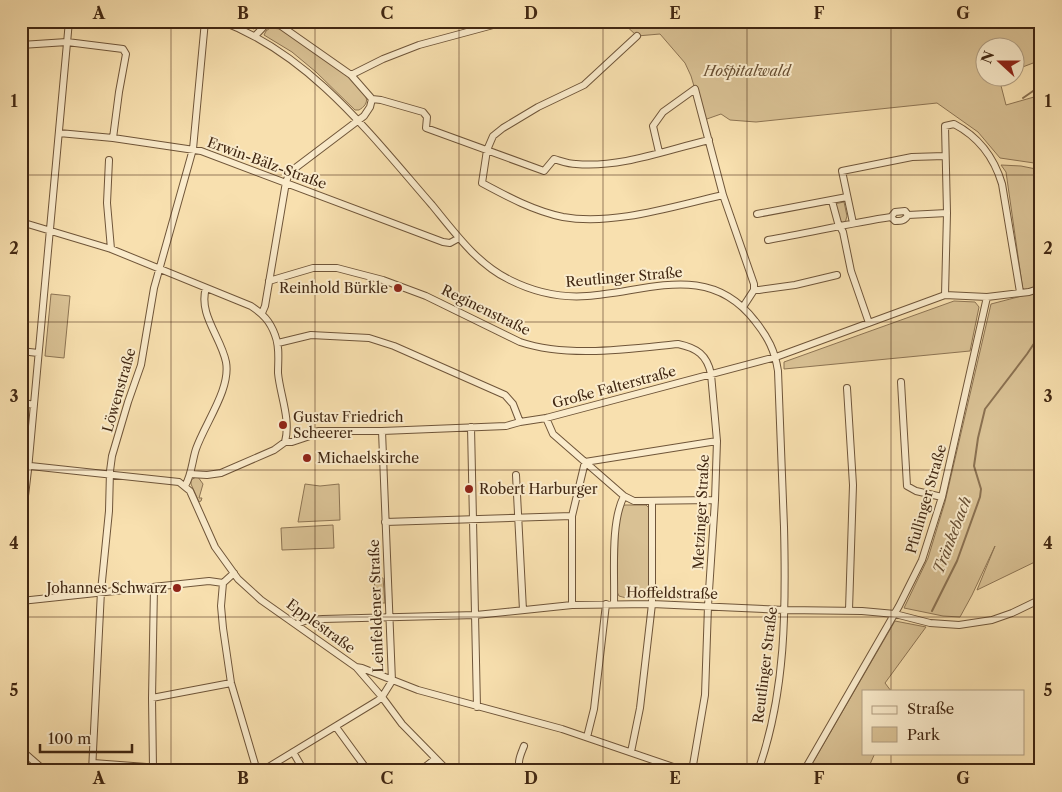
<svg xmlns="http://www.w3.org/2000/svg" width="1062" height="792" font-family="'Libre Caslon Text',serif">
  <rect width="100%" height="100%" fill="#f8e0af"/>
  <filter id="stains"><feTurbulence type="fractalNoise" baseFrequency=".004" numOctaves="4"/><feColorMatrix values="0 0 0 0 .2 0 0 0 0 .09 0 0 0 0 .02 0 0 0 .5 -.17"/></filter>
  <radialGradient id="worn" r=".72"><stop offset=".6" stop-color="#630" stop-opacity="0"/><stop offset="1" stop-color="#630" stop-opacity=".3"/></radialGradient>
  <path fill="#d9c194" stroke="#8d7453" d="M233,21H262L254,29Z
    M621,21H1041V60L1020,68L1019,62L1015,63L1014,48H984V78H999L1006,105L1041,95V164L1000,158L978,132L937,103L756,122L730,120L721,114L704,120L691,76L685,63L660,34L637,36Z
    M270,28L281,29C299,41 359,79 366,97C368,103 364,107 359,110H355L316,72L292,52L264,35L266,31Z
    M1001,165L1021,166L1041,170V285L1023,291L1006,172Z
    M844,202L847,216L845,223L840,224L834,204Z
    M1041,291V559L977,590L995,546L972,595L960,617L943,616L904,608L928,558L945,502L991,304Z
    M51,294L70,296L64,358L45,356Z
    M954,301L975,302L979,307L970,351L784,369V362Z
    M196,477H198L203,484L199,498H202L201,501L199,502L191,484V480Z
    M305,484L320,486L339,484L340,520L298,522Z
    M625,505H646L649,508V592C644,601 628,599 619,596L617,592L618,529L622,506Z
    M333,525L334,548L282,550L281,528Z
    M374,578H383L385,603H376Z
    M895,621L926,627L885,683L891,691H863V753H875L867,771H808Z"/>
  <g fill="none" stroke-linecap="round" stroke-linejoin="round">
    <path stroke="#8a7050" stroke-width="2" d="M1023,98L1036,89H1041
      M932,611L957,561L980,497L981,489L974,466L978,438L985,409L1027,354L1041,333"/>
    <defs>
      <path id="minor" d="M221,21C311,55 371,135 432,205C455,233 477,264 510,280C534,292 560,298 587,296C648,292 709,261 755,321C768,337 775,351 778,371C780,423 782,475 784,527C786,608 786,693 758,771
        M274,21L351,75L372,99
        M255,36L269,21
        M637,36L584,85L538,107L503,128L493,136L487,150L482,183C508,197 534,211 563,217C613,226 674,206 723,195
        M21,45L67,42L123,49L126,54L119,92L113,138
        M351,75L383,59L419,45L508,21
        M372,99L381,100L423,112L427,117L426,128L544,171L554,159C561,161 569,164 576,164C621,168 666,150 709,140
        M59,133L113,138L201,151L443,242L450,243L459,238
        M659,152L653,126L663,112L695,89L723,195L754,284V290L743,307
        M109,160L107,203L111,249
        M832,201L838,223L843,232L851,271L869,323
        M757,214L847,197
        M891,217L895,221C901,221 905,221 908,215
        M21,222L111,249L251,306C263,314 270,321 275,335C280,347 278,360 278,373C280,395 291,419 285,442
        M853,223L842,171L912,157L945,156
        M768,240C809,233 850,223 891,217L895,212L905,211L908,215L947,213
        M269,281L313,268H337L356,273L383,280L426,296L520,342C568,358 628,349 678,344C697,348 707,355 711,374L717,441L715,500L708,606L705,695L692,771
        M754,290H759L795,285L837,275
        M945,295L947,213L945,126L954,124C979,137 994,157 1002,184L1020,292
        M262,313L265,306L286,182L290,172L364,116L370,107L372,99
        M278,343L311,335L369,338L394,346L505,395L513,404L520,422
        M21,351L38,353
        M901,382L907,486L916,491L942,497
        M847,388L853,485L849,610
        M21,402L33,405
        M546,418L553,434L624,496L634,501L715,500
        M471,427L477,707
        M21,465L179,482L190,491L215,547L238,579L261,600L356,667L362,668L418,690L562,729L685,771
        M190,474L207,475L221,473L274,450L285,442H292L310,436L318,431H382L506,426L520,422L546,418L776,357L945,295L987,297L1029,292L1041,288
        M516,475L523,610
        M185,486C192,474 192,461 196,449C205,423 231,389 226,362C221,337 198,314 206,288
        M385,522L572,516
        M21,530L28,470L69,21
        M234,573L223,583L221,606L223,628L231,683L257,771
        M21,601L209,581L223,583
        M614,604C615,574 610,523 624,496
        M572,605V516L585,462L717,441
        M297,624L307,620L323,619L476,615L572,605L652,604L785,610L862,611L895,614L930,623L959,625L992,620L1012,613L1041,599
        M356,667L382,697L402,724L448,771
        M152,698L231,683
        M336,727L368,771
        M587,737L594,709L606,604
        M21,750L45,771
        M293,752L304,771
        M631,752L640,708L652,604V502
        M93,763L200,771
        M153,768L152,698L154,587
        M92,771L101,591L109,511L110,471L112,456L128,402L141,365L154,288L193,149L205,21
        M262,771L377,701L382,697L392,681L382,431
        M420,771L435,759
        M523,771C515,765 521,754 524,746
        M804,771L899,606L922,560L942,497L987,297"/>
    </defs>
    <use href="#minor" stroke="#6f5539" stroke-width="8"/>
    <use href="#minor" stroke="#faebcb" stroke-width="6"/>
  </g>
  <path fill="none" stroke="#412712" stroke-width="1" stroke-opacity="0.55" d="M171,21V771M315,21V771M459,21V771M603,21V771M747,21V771M891,21V691M21,175H1041M21,322H1041M21,470H1041M21,617H1041M891,753V771"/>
  <g fill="#8f2418" stroke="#faebcb" stroke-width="2">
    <circle cx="398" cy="288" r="5"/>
    <circle cx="283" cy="425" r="5"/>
    <circle cx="307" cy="458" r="5"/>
    <circle cx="469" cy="489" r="5"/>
    <circle cx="177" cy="588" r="5"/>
  </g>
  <g text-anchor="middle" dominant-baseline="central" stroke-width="4" stroke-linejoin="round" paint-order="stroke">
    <g font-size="14" font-style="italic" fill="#674e32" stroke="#faebcb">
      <text x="747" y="71">Hospitalwald</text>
    </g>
    <g font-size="14" fill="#412712" stroke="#faebcb">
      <text transform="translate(267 163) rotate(20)">Erwin-Bälz-Straße</text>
      <text transform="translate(624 277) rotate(-5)">Reutlinger Straße</text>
      <text transform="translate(486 310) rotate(26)">Reginenstraße</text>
      <text transform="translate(614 387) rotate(-15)">Große Falterstraße</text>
      <text transform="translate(119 390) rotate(-74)">Löwenstraße</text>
      <text transform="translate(926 499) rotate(-74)">Pfullinger Straße</text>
      <text transform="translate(701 512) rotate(-87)">Metzinger Straße</text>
      <text transform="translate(672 593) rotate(1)">Hoffeldstraße</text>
      <text transform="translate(376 606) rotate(-92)">Leinfeldener Straße</text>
      <text transform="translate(321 626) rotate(36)">Epplestraße</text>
      <text transform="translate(765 665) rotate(-83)">Reutlinger Straße</text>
    </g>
    <g font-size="14" fill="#412712" stroke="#faebcb" text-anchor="start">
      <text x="388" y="288" text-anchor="end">Reinhold Bürkle</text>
      <text x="293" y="417">Gustav Friedrich<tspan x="293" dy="16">Scheerer</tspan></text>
      <text x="317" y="458">Michaelskirche</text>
      <text x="479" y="489">Robert Harburger</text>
      <text x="167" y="588" text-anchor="end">Johannes Schwarz</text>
    </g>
    <g font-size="15" font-style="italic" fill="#654c31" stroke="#faebcb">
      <text transform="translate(952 535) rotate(-69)">Tränkebach</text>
    </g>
  </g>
  <rect width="1062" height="792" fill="none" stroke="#f8e0af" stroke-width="55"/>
  <rect x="862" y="690" width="162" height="65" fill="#faebcb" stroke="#b09d81"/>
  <rect x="872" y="706" width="25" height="8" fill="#faebcb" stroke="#b09d81"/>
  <text x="907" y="714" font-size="15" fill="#412712">Straße</text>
  <rect x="872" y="727" width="25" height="15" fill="#d9c194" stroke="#b09d81"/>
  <text x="907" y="740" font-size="15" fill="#412712">Park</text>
  <g transform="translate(1000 62) rotate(291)"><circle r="24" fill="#faebcb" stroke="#b09d81"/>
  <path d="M0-4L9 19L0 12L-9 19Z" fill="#8f2418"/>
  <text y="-8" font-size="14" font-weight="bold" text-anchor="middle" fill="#412712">N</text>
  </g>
  <path d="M40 744v8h92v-8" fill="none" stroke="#412712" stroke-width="2.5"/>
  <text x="48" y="744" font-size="15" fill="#412712" stroke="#faebcb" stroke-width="4" paint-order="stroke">100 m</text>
  <rect x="28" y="28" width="1006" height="736" fill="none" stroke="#412712" stroke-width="2"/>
  <g font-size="16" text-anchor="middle" font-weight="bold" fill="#412712">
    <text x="99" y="19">A</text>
    <text x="243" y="19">B</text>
    <text x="387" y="19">C</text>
    <text x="531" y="19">D</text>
    <text x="675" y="19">E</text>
    <text x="819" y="19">F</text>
    <text x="963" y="19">G</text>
    <text x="14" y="107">1</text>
    <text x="1048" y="107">1</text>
    <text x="14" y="254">2</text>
    <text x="1048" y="254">2</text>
    <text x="14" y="402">3</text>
    <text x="1048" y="402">3</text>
    <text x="14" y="549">4</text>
    <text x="1048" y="549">4</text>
    <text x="14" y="696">5</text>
    <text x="1048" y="696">5</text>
    <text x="99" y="784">A</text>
    <text x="243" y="784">B</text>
    <text x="387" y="784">C</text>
    <text x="531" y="784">D</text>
    <text x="675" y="784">E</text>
    <text x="819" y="784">F</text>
    <text x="963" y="784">G</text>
  </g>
  <rect width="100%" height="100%" filter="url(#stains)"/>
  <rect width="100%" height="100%" fill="url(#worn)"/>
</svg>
